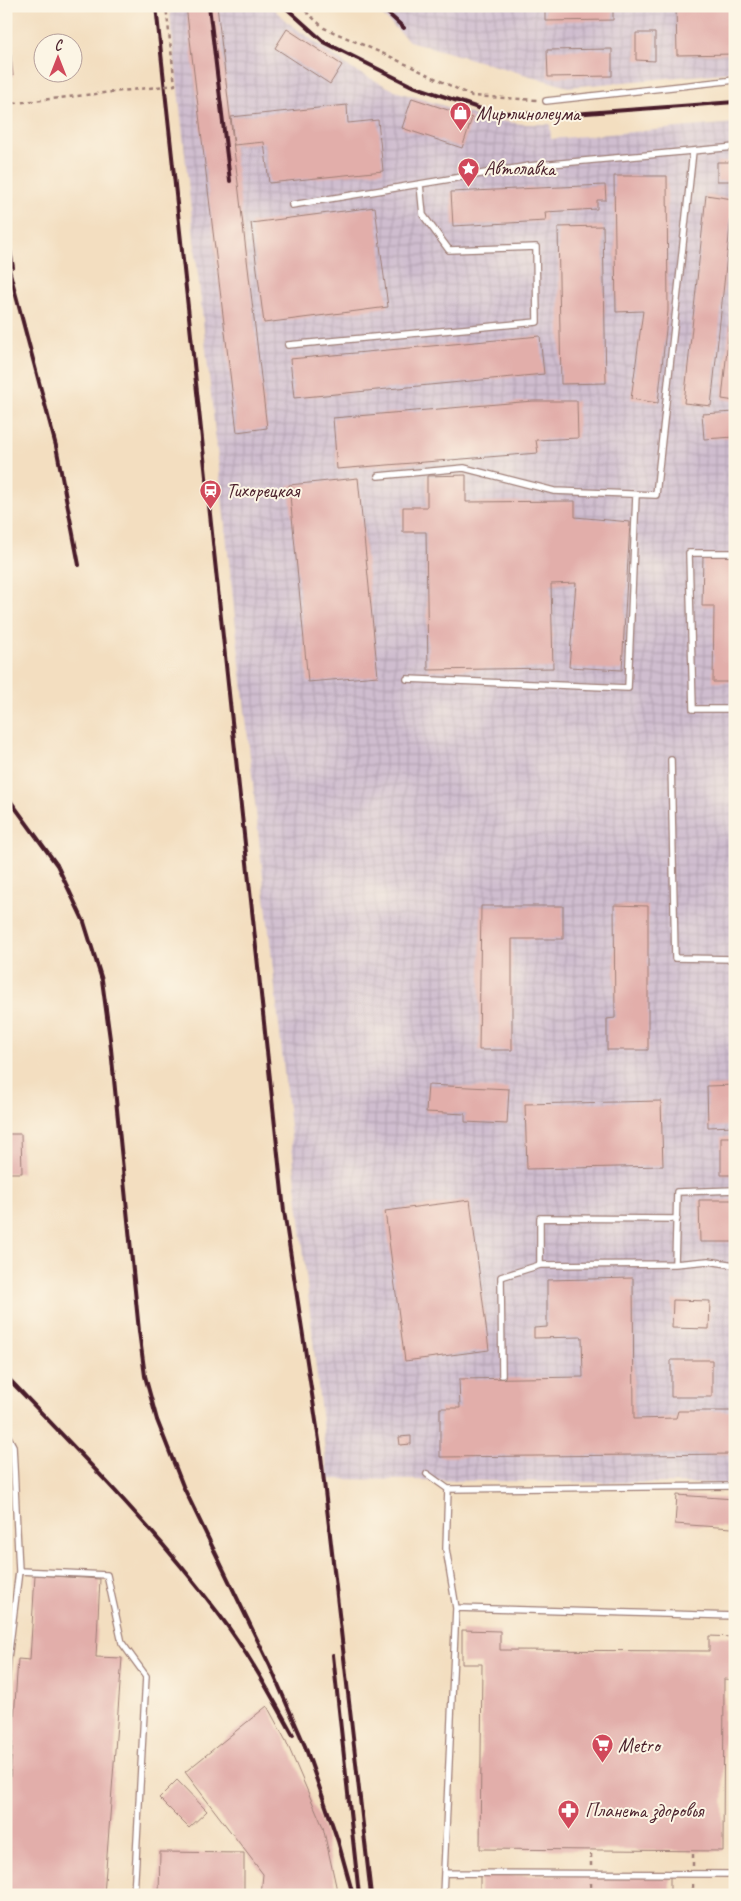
<svg xmlns="http://www.w3.org/2000/svg" width="741" height="1901" font-family="Caveat,sans-serif">
  <defs>
    <pattern id="industrial-grid" width="8" height="8" patternUnits="userSpaceOnUse" patternTransform="scale(1.25)"><rect width="8" height="8" fill="#cfbdcf"/><path d="M0 4h8M4 0v8" fill="none" stroke="#b3a2b2"/></pattern>
  </defs>
  <rect width="100%" height="100%" fill="#fcf5e5"/>
  <filter id="ink" filterUnits="userSpaceOnUse"><feTurbulence type="fractalNoise" baseFrequency=".02" numOctaves="2"/><feDisplacementMap in="SourceGraphic" scale="10" xChannelSelector="R" yChannelSelector="G"/><feConvolveMatrix kernelMatrix="1 2 1 2 8 2 1 2 1" color-interpolation-filters="sRGB"/></filter>
  <filter id="wash" filterUnits="userSpaceOnUse"><feTurbulence type="fractalNoise" baseFrequency=".0096" numOctaves="4" result="noise"/><feDisplacementMap in="SourceGraphic" scale="20" xChannelSelector="R" yChannelSelector="G"/><feGaussianBlur stdDeviation="1.12" result="paint"/><feColorMatrix in="noise" values="0 0 0 0 0 0 0 0 0 0 0 0 0 0 0 0 0 1.4 0 .05"/><feComposite in="paint" operator="in"/></filter>
  <g filter="url(#wash)">
    <rect width="100%" height="100%" fill="#f3dec0"/>
    <path fill="url(#industrial-grid)" d="M169,6H271L286,21L352,69L398,92L487,119L523,124H550L551,139L735,123V1484L328,1479Z
      M373,6H735V72L568,87L409,41Z"/>
    <g id="blocks">
      <path fill="#e2aeaa" d="M186,6H217L267,428L237,432Z
        M545,6H613V20L545,21Z
        M676,6H735V54L677,55Z
        M287,29L342,65L330,84L275,48Z
        M636,33H655V61L636,60Z
        M612,49V76L548,77L547,50Z
        M11,55L13,76H6V56Z
        M412,98L472,118L462,148L402,128Z
        M347,105L348,123L378,120L383,171L269,183L264,142L234,145L231,117Z
        M717,162H735V181H717Z
        M614,176H667L668,311L658,403L631,399L643,311L616,312Z
        M605,185L606,200H597V209L545,212L546,221L453,226L451,192Z
        M706,195L733,199L711,406L684,403Z
        M375,207L388,307L264,323L251,223Z
        M603,226L606,383L561,384L558,227Z
        M733,290H735V401L722,399Z
        M540,336L544,374L294,398L290,359Z
        M533,401H577L578,438L536,440L538,453L337,469L333,418Z
        M735,412V437L704,439L702,414Z
        M466,475V502L575,501V517L630,522L622,670L569,667L576,583L551,584L553,668L428,670L426,532H403V507H427V476Z
        M358,478L378,676L308,682L289,485Z
        M703,555H735V682H713L714,606H702Z
        M614,905L648,906V1050H607V1019L615,1018Z
        M481,906H563V939H512V1050H479Z
        M428,1085L509,1089L507,1124L465,1122V1114L426,1112Z
        M735,1085V1126L708,1127L707,1086Z
        M661,1101L663,1166L527,1169L525,1104Z
        M6,1134H21L22,1173H6Z
        M721,1137H735V1175H721Z
        M470,1200L489,1350L405,1361L385,1211Z
        M699,1200H735V1242H700Z
        M633,1278L634,1419L676,1418L678,1411H735V1454L440,1457V1408H460L459,1379L583,1377L582,1337L534,1338V1328L547,1327V1280Z
        M673,1300L710,1301L709,1329L672,1328Z
        M671,1360H712V1397H671Z
        M411,1436V1444L400,1445L399,1437Z
        M677,1495L734,1499L732,1528L675,1524Z
        M35,1575L100,1579L96,1657L122,1658L104,1895H6V1839L18,1659L30,1660Z
        M462,1630L500,1631V1650L709,1651V1636L735,1637V1680L724,1679L723,1851L480,1849L482,1664H462Z
        M267,1706L286,1741L323,1827L338,1895H261L263,1874L185,1772Z
        M177,1780L207,1811L189,1828L159,1798Z
        M160,1852L244,1853V1895H159Z
        M480,1875L670,1876V1895H480Z"/>
    </g>
  </g>
  <g filter="url(#ink)">
    <use href="#blocks" fill-opacity="0" stroke="#9e7e76" stroke-width="1"/>
    <g fill="none" stroke-linecap="round" stroke-linejoin="round">
      <defs>
        <path id="lane" d="M546,101L735,80
          M292,205L529,166L735,147
          M288,345L537,322L536,247L449,250L423,215L420,184
          M378,476L464,468L554,491L656,495L693,151
          M735,553H689L693,709H735
          M407,679L628,688L636,495
          M671,760L675,958L735,959
          M675,1264L708,1261L735,1265
          M540,1265V1218L677,1219
          M502,1375L501,1277L540,1265L675,1264L677,1192L735,1190
          M6,1433L13,1446L19,1571L107,1575L122,1643L146,1676L134,1895
          M427,1474L448,1489L735,1486
          M456,1608L735,1616
          M6,1689L8,1659L19,1571
          M444,1873L735,1874
          M443,1895L456,1608L446,1549L448,1489
          M734,1895L735,1883"/>
      </defs>
      <use href="#lane" stroke="#9e7e76" stroke-width="8"/>
      <path stroke="#9e7e76" stroke-width="2.5" stroke-dasharray="4 4" stroke-linecap="butt" d="M300,6L324,28L391,57L472,96L538,100
        M591,1866V1850
        M693,1866V1851
        M693,1884V1895
        M591,1895V1881"/>
      <use href="#lane" stroke="#fff" stroke-width="5.5"/>
      <path stroke="#4a1f2b" stroke-width="4" d="M156,6L284,1211L320,1447L371,1895
        M209,6L230,181
        M284,6L324,42L410,85L490,112L559,115L735,102
        M380,6L404,28
        M6,228L13,267
        M6,258L56,446L79,565
        M6,795L57,865L84,922L102,980L110,1039L139,1331L145,1376L157,1420L183,1486L270,1666L305,1746L338,1841L353,1895
        M6,1376C79,1452 154,1528 218,1613C247,1651 270,1693 293,1735
        M333,1655L359,1895"/>
      <path stroke="#9e7e76" stroke-width="2.5" stroke-dasharray="4 4" stroke-linecap="butt" d="M6,104L175,85L166,6"/>
    </g>
  </g>
  <defs>
    <symbol id="shop-pin" viewBox="-11 -11 22 30"><path d="M0 17L-7.5 6A9.5 9.5 0 1 1 7.5 6Z" fill="#d1495b" stroke="#fcf5e5"/><path d="M-5-2.5h2.3a2.7 3.5 0 0 1 5.4 0H5L5.5 6h-11ZM-1.5-2.5h3a1.5 2.3 0 0 0-3 0Z" fill="#fff"/></symbol>
    <symbol id="sight-pin" viewBox="-11 -11 22 30"><path d="M0 17L-7.5 6A9.5 9.5 0 1 1 7.5 6Z" fill="#d1495b" stroke="#fcf5e5"/><path d="M0-6L1.8-2.2L6-1.7L2.9 1.2L3.7 5.4L0 3.3L-3.7 5.4L-2.9 1.2L-6-1.7L-1.8-2.2Z" fill="#fff"/></symbol>
    <symbol id="station-pin" viewBox="-11 -11 22 30"><path d="M0 17L-7.5 6A9.5 9.5 0 1 1 7.5 6Z" fill="#d1495b" stroke="#fcf5e5"/><path d="M-3-6H3Q5-6 5-4V2Q5 4 3 4L4.5 6H3L1.5 4h-3L-3 6H-4.5L-3 4Q-5 4-5 2V-4Q-5-6-3-6ZM-3.5-4v3h7v-3ZM-3.5 1v1.5H-2V1ZM2 1v1.5H3.5V1Z" fill="#fff"/></symbol>
    <symbol id="supermarket-pin" viewBox="-11 -11 22 30"><path d="M0 17L-7.5 6A9.5 9.5 0 1 1 7.5 6Z" fill="#d1495b" stroke="#fcf5e5"/><path d="M-6-5.5h2.5l.6 2H6L4.5 2H-2.5L-4.4-4H-6ZM-1.5 3.2a1.3 1.3 0 1 0 .1 0ZM3 3.2a1.3 1.3 0 1 0 .1 0Z" fill="#fff"/></symbol>
    <symbol id="pharmacy-pin" viewBox="-11 -11 22 30"><path d="M0 17L-7.5 6A9.5 9.5 0 1 1 7.5 6Z" fill="#d1495b" stroke="#fcf5e5"/><path d="M-2-6h4v4h4v4h-4v4h-4v-4h-4v-4h4Z" fill="#fff"/></symbol>
  </defs>
  <g fill-rule="evenodd">
    <use href="#shop-pin" x="448" y="100" width="25" height="34"/>
    <use href="#sight-pin" x="456" y="156" width="25" height="34"/>
    <use href="#station-pin" x="198" y="478" width="25" height="34"/>
    <use href="#supermarket-pin" x="590" y="1732" width="25" height="34"/>
    <use href="#pharmacy-pin" x="556" y="1798" width="25" height="34"/>
  </g>
  <g text-anchor="middle" dominant-baseline="central" stroke-width="4" stroke-linejoin="round" paint-order="stroke">
    <g font-size="20" fill="#4a1f2b" stroke="#fcf5e5" text-anchor="start">
      <text x="476" y="113">Мир линолеума</text>
      <text x="484" y="168">Автолавка</text>
      <text x="226" y="490">Тихорецкая</text>
      <text x="618" y="1745">Metro</text>
      <text x="585" y="1810">Планета здоровья</text>
    </g>
  </g>
  <rect width="741" height="1901" fill="none" stroke="#fcf5e5" stroke-width="25"/>
  <g transform="translate(58 58)"><circle r="24" fill="#fcf5e5" stroke="#b59f9b"/>
  <path d="M0-4L9 19L0 12L-9 19Z" fill="#d1495b"/>
  <text y="-8" font-size="14" font-weight="bold" text-anchor="middle" fill="#4a1f2b">С</text>
  </g>
</svg>
